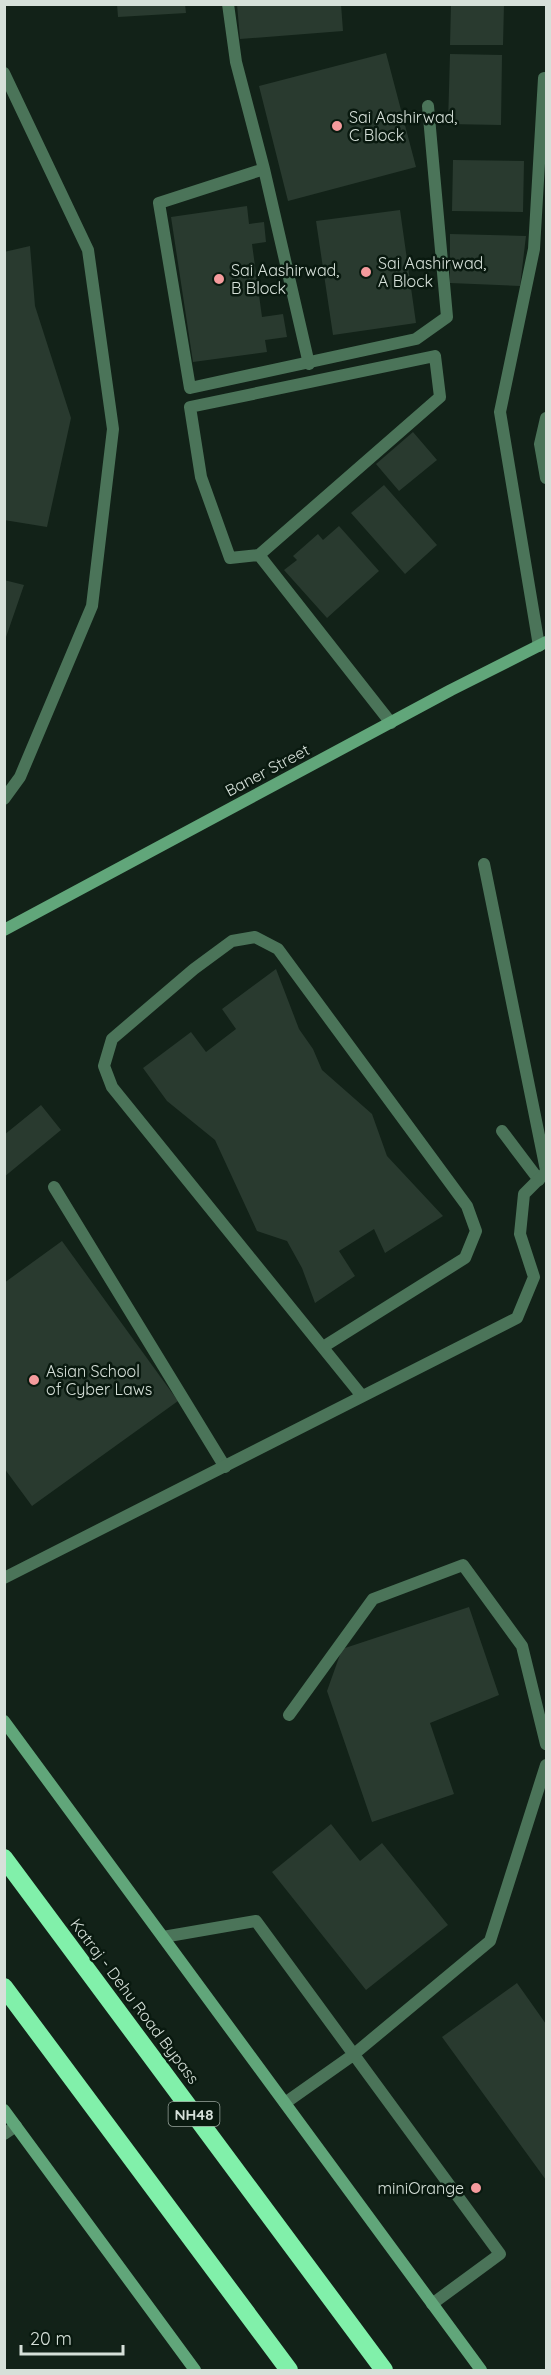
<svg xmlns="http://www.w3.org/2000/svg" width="551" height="2375" font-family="Quicksand,sans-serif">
  <rect width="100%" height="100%" fill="#122218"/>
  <path fill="#293a2f" d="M117,4H185L186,13L118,17Z
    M237,4H341L343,31L240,39Z
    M451,4H504L503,45H450Z
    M386,53L416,167L288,201L259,86Z
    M450,54L502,55L501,125L448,124Z
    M453,160L524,161L523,212L452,211Z
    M247,206L249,224L264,222L266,242L252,244L262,317L283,314L287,337L265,340L267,352L193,362L171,217Z
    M400,210L416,323L333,335L316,221Z
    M450,234L526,236L520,286L450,283Z
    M30,246L35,306L71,418L47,527L4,520V252Z
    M413,432L437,460L399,491L376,464Z
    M384,485L437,545L405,574L351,513Z
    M339,526L379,571L327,618L284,570L297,560L293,556L318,534L323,540Z
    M4,580L24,585L5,640H4Z
    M276,969L299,1029L313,1049L322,1070L372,1114L387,1156L443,1216L385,1253L374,1229L339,1251L355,1276L315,1303L302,1268L287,1241L257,1231L215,1140L167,1101L143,1068L191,1032L206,1052L236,1029L222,1009Z
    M41,1105L61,1130L4,1177V1135Z
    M62,1241L178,1401L32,1506L4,1468V1283Z
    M469,1607L499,1695L430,1723L454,1794L372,1822L327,1691L342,1649Z
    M331,1824L360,1861L382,1843L448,1925L366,1990L272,1872Z
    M517,1983L546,2024V2180L442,2037Z"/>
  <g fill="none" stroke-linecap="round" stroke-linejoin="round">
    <path stroke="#4b7459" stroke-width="12" d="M546,418L540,444L546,478
      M539,646L500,412L534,249L544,78
      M484,864L546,1170
      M502,1131L539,1180
      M54,1187L225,1467
      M289,1715L373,1599L463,1565L522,1646L546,1744
      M163,1937L256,1921L500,2254L432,2304
      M285,2103L353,2055L490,1941L546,1765
      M4,2134L16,2126"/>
    <path stroke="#4b7459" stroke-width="12" d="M228,4L236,62L264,169L309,364
      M4,73L88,250L113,429L92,606L20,777L4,799
      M264,169L159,203L190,388L416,339L447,317L428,106
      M259,555L230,558L201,477L190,407L435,356L440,397L259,555L391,723
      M323,1347L465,1258L476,1231L467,1206L278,949L255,937L232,941L194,969L112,1039L104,1066L112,1087L362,1396
      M4,1578L517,1318L534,1277L520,1234L524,1194L546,1172"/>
    <path stroke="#61a67a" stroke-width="12" d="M4,930L451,690L546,642
      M4,1721L481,2370
      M4,2110L195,2370"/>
    <path stroke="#81f0aa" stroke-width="18" d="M4,1858L384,2370
      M4,1987L289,2370"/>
  </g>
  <g fill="#f59b9d" stroke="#09190f" stroke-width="2">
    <circle cx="337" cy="126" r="6"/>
    <circle cx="366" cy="272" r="6"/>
    <circle cx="219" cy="279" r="6"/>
    <circle cx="34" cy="1380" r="6"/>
    <circle cx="476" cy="2188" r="6"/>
  </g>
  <g text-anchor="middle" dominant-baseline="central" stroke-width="5" stroke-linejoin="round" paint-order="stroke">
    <rect fill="#09190f" stroke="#98a49c" stroke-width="1.5" x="168.5" y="2102" width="51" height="24" rx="4.5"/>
    <g font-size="15" font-weight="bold" fill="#d6e0d9">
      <text x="194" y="2114">NH48</text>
    </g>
    <g font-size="16" fill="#d6e0d9" stroke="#09190f" text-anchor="start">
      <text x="349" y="117">Sai Aashirwad,<tspan x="349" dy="18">C Block</tspan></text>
      <text x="378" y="263">Sai Aashirwad,<tspan x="378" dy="18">A Block</tspan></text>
      <text x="231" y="270">Sai Aashirwad,<tspan x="231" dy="18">B Block</tspan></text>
      <text x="46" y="1371">Asian School<tspan x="46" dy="18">of Cyber Laws</tspan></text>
      <text x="464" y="2188" text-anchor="end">miniOrange</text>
    </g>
    <g font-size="16" fill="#d6e0d9" stroke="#09190f">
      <text transform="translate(267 770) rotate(-28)">Baner Street</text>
      <text transform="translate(135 2001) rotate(53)">Katraj - Dehu Road Bypass</text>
    </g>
  </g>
  <rect width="551" height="2375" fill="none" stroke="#d6e0d9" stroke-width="12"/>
  <path d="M21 2345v9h102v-9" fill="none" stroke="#d6e0d9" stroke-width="3"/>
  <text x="30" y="2345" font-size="18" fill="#d6e0d9" stroke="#09190f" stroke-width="4.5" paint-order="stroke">20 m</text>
</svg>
